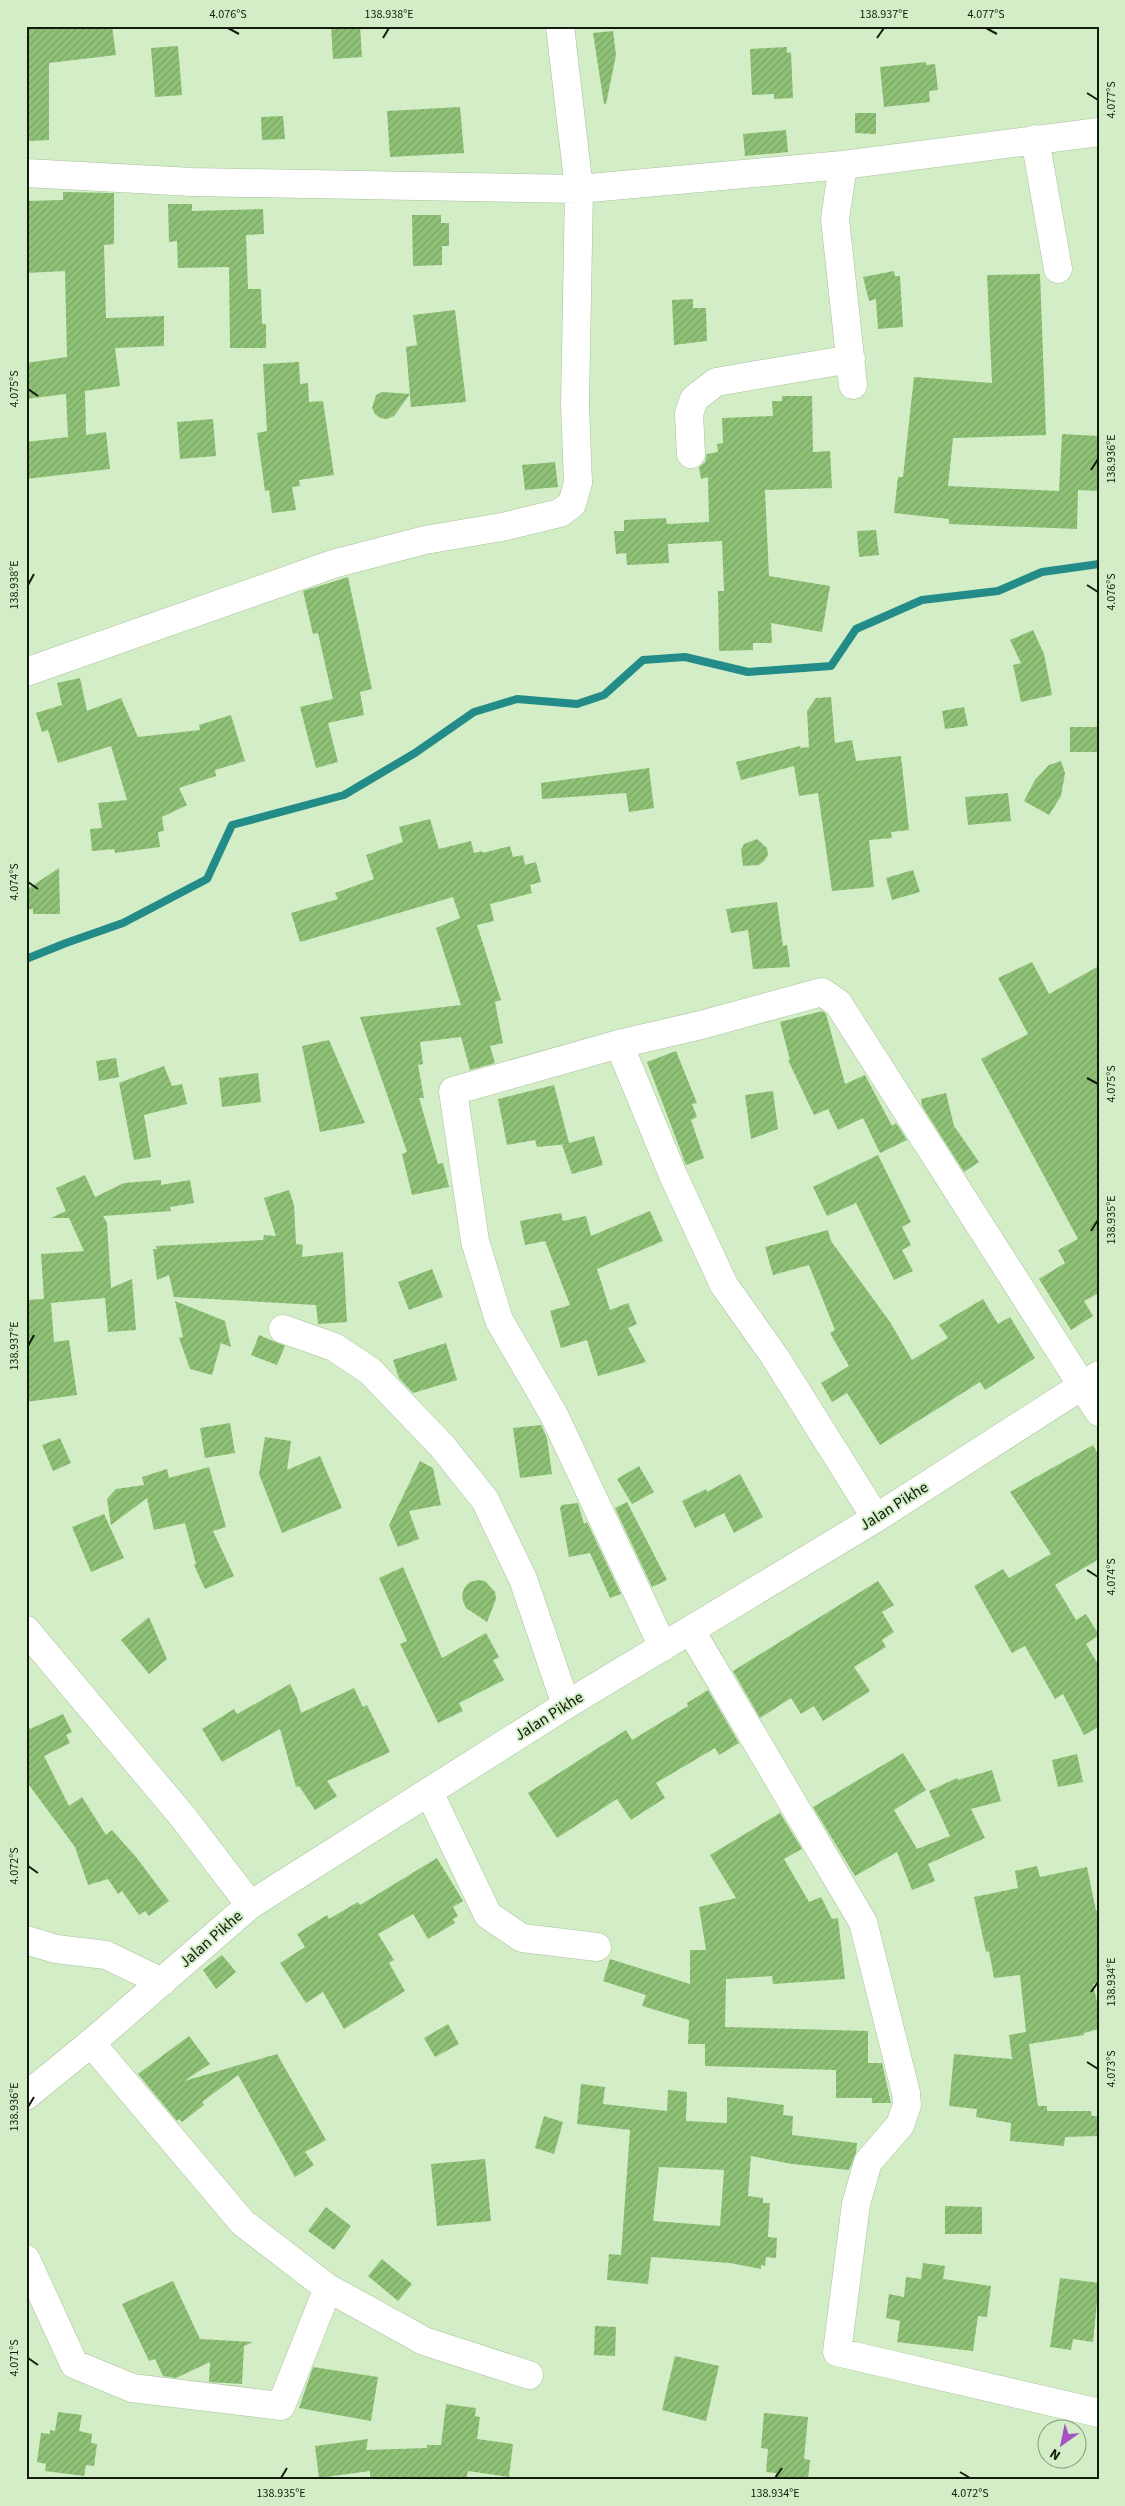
<svg xmlns="http://www.w3.org/2000/svg" width="1125" height="2506" font-family="'Source Sans 3',sans-serif">
  <defs>
    <pattern id="building-hatch" width="6" height="6" patternUnits="userSpaceOnUse" patternTransform="scale(1.25)"><rect width="6" height="6" fill="#8fc176"/><path d="M-1 1l2-2M0 6l6-6M5 7l2-2" fill="none" stroke="#7aa565"/></pattern>
  </defs>
  <rect width="100%" height="100%" fill="#d3eec7"/>
  <g fill="none" stroke-linecap="round" stroke-linejoin="round">
    <path stroke="#238b88" stroke-width="8" d="M26,959L66,943L123,923L207,879L232,825L344,795L415,753L474,712L517,699L577,704L604,695L643,660L685,657L748,672L831,666L856,629L922,600L998,591L1042,572L1099,564"/>
  </g>
  <path fill="url(#building-hatch)" fill-rule="evenodd" d="M75,26H112L116,55L49,63V140L29,141L28,113H26V29L75,28Z
    M331,26H360L362,57L333,59Z
    M613,31L616,55L606,104H604L593,33Z
    M178,46L182,95L155,97L151,48Z
    M787,47V53L791,52L793,98L774,99V94L752,95L750,49Z
    M926,62V65L935,64L938,90L929,91L930,102L884,107L880,67Z
    M460,107L464,153L390,157L387,111Z
    M855,113H876V134L855,133Z
    M283,116L285,139L262,140L261,117Z
    M786,130L788,152L745,156L743,134Z
    M63,192L114,193V244L104,245L106,318L164,316V346L115,348L120,386L85,391L86,435L106,432L110,469L26,479V442L68,437L66,394L26,399V363L67,357L65,271L26,273V201L63,200Z
    M168,204H192V211L263,209L264,234L246,235L248,289H261L262,324H266V348H230L229,267L178,268L177,241L169,242Z
    M412,215H441V223H449V246H442V265L413,266Z
    M894,271L895,276H900L903,327L878,329L876,299L869,301L863,277Z
    M1040,274L1046,435L953,438L948,486L1059,491L1062,434L1099,436V491L1078,490L1077,529L949,524V519L894,513L898,477H903L914,377L992,383L987,275Z
    M693,299V308H706L707,341L674,345L672,300Z
    M455,310L466,402L411,407L406,347L417,345L413,315Z
    M299,362L300,384L308,383L309,402L323,401L334,475L299,480L300,486L292,487L296,510L272,513L269,490L265,491L257,433L267,431L263,364Z
    M382,392L410,394L394,416L387,419L380,418L375,414L372,408L376,395Z
    M782,396H812L813,452L830,451L832,488L765,490L769,576L830,586L822,632L771,623L772,643H753V650L719,651L718,591H724L722,541L668,544L669,563L627,565L626,553L616,554L614,531H624V520L666,518L667,524L709,522L708,477L701,479L699,467L705,462L707,454L718,452L717,444L723,443L722,418L773,416L772,401H782Z
    M213,419L216,456L180,459L177,422Z
    M555,462L558,487L525,490L522,465Z
    M876,530L879,555L859,557L857,531Z
    M348,577L372,689L360,692L364,715L328,723L338,762L316,768L300,707L333,699L318,633L313,634L303,591Z
    M1033,630L1044,654L1052,695L1021,702L1013,665L1021,663L1010,640Z
    M80,678L87,711L121,698L138,737L200,730L199,725L231,715L245,761L215,770L216,776L179,788L187,805L162,817L164,831L158,832L160,847L115,853L114,849L92,851L90,829L102,828L98,803L127,800L111,746L58,763L48,730L42,732L36,713L62,705L57,683Z
    M831,697L835,743L852,740L856,761L901,756L909,830L891,832L892,838L869,840L874,887L832,891L818,793L799,796L794,766L741,780L736,762L800,746L801,748L809,747L807,711L816,698Z
    M964,707L968,726L945,729L942,711Z
    M1070,727H1099V752H1070Z
    M1061,761L1065,773L1061,796L1049,815L1024,801L1035,780L1049,765Z
    M649,768L654,808L629,812L626,793L542,799L541,783Z
    M1008,793L1011,821L968,825L965,797Z
    M430,819L439,849L471,841L474,853L482,851L483,853L510,846L513,857L523,855L525,865L536,862L541,882L530,885L532,893L490,904L494,921L477,925L501,1000L495,1002L503,1043L490,1046L495,1063L470,1070L461,1037L420,1042L423,1064L418,1065L424,1098H419L438,1164L443,1163L449,1187L412,1195L402,1154L407,1152L360,1017L461,1005L436,928L460,918L453,897L300,942L291,913L338,899L335,893L374,879L366,855L403,842L399,827Z
    M757,839L767,848L768,855L764,861L759,865L743,866L741,850L744,844Z
    M59,868L60,914H33V909L26,910V890Z
    M913,870L920,892L892,900L886,878Z
    M777,902L783,946L787,945L790,967L753,969L748,930L731,933L726,909Z
    M1032,962L1049,994L1099,966V1293L1084,1301L1093,1316L1071,1330L1039,1279L1065,1263L1058,1250L1078,1239L981,1059L1028,1034L998,978Z
    M822,1011L826,1014L845,1084L865,1075L892,1126L896,1123L907,1140L880,1153L863,1118L838,1130L828,1109L814,1115L788,1060H790L780,1022Z
    M329,1040L365,1123L320,1132L302,1046Z
    M676,1051L697,1103L692,1104L697,1117L691,1120L704,1158L686,1165L647,1062Z
    M116,1058L119,1077L99,1081L96,1061Z
    M164,1066L172,1086L182,1084L187,1104L144,1115L151,1157L134,1160L119,1083Z
    M258,1073L261,1102L222,1107L219,1078Z
    M554,1085L569,1143L594,1136L603,1165L572,1174L562,1145L568,1144L537,1147L535,1140L507,1145L498,1099Z
    M773,1091L778,1129L751,1139L745,1095Z
    M946,1093L954,1126L979,1162L964,1172L922,1106L921,1099Z
    M878,1155L911,1222L902,1227L911,1245L902,1250L913,1271L894,1280L856,1203L827,1216L813,1187Z
    M85,1175L95,1197L124,1183L161,1180V1185L190,1180L194,1203L170,1207L171,1211L103,1216L107,1223L111,1288L132,1279L136,1330L108,1332L105,1298L51,1303L54,1342L69,1340L77,1395L26,1402V1300L44,1299L41,1254L84,1251L69,1218H51L66,1211L56,1188Z
    M289,1190L294,1205L296,1244L303,1245L302,1257L343,1252L347,1322L318,1324L316,1305L174,1297L169,1275L157,1280L153,1249H157L156,1246L263,1240L264,1235L276,1236L264,1198Z
    M650,1211L663,1241L597,1269L610,1310L628,1303L637,1324L628,1328L646,1362L598,1376L587,1340L561,1348L550,1311L570,1305L545,1241L525,1245L520,1221L561,1213L563,1221L586,1216L591,1236Z
    M828,1230L831,1241L890,1322L912,1360L948,1338L939,1325L983,1299L998,1324L1010,1317L1035,1358L985,1390L980,1382L880,1445L847,1393L832,1402L821,1383L849,1366L830,1333L835,1330L809,1265L773,1275L765,1247Z
    M432,1269L443,1297L409,1310L398,1282Z
    M175,1301L225,1321L231,1347L221,1343L212,1375L190,1369L179,1338L183,1337Z
    M259,1335L285,1346L277,1365L251,1355Z
    M446,1343L457,1380L413,1393L399,1378L393,1360Z
    M230,1423L235,1453L205,1458L200,1428Z
    M541,1425L547,1438L552,1474L520,1478L513,1428Z
    M265,1437L291,1441L287,1470L320,1456L342,1508L282,1533L259,1474Z
    M60,1438L71,1463L53,1471L42,1445Z
    M1093,1445L1099,1456V1559L1055,1585L1076,1620L1086,1614L1099,1635L1086,1644L1099,1666V1727L1084,1735L1063,1694L1055,1699L1025,1646L1012,1653L974,1586L1003,1569L1009,1578L1051,1554L1010,1492Z
    M420,1461L433,1468L441,1505L409,1511L419,1539L398,1547L389,1525Z
    M639,1466L654,1492L632,1504L617,1479Z
    M209,1467L226,1527L213,1531L234,1576L205,1589L194,1565L196,1564L185,1523L154,1530L147,1498L111,1525L107,1499L116,1489L144,1485L142,1477L167,1469L169,1478Z
    M740,1474L763,1517L734,1533L724,1513L695,1528L682,1501L706,1489L707,1492Z
    M627,1502L667,1580L652,1587L615,1508Z
    M578,1503L584,1524L587,1522L621,1594L610,1598L590,1553L569,1557L560,1508L562,1505Z
    M104,1514L124,1558L91,1572L72,1527Z
    M403,1567L442,1658L486,1633L499,1657L493,1660L504,1680L459,1703L463,1711L438,1723L400,1644L407,1641L379,1578Z
    M478,1580L485,1581L495,1592L496,1599L487,1622L466,1608L463,1601L462,1594L465,1587L470,1582Z
    M878,1581L894,1605L882,1612L894,1632L882,1640L886,1647L854,1667L870,1691L823,1721L814,1706L801,1714L791,1698L760,1718L733,1671Z
    M149,1617L167,1659L149,1674L121,1640Z
    M290,1684L297,1698L301,1713L354,1688L363,1707L367,1705L390,1752L327,1781L337,1796L315,1810L299,1786L296,1787L280,1729L222,1762L202,1729L234,1709L237,1714Z
    M708,1690L739,1743L719,1755L715,1748L656,1783L665,1798L631,1820L617,1799L557,1838L528,1793L626,1730L632,1740L688,1706L687,1703Z
    M63,1714L72,1732L66,1735L70,1743L44,1756L69,1806L82,1797L106,1835L112,1830L136,1857L169,1901L149,1916L145,1911L139,1915L122,1891L118,1894L108,1879L88,1885L75,1847L26,1781V1721L30,1729Z
    M903,1753L926,1790L894,1810L917,1849L950,1836L929,1791L957,1778L958,1780L992,1770L1001,1801L971,1809L985,1838L928,1864L935,1881L912,1890L897,1852L855,1876L813,1807Z
    M1077,1754L1083,1782L1058,1787L1052,1760Z
    M780,1813L802,1849L784,1859L809,1902L821,1897L832,1919L838,1918L845,1979L773,1984L772,1976L726,1979L725,2027L868,2031V2063H882L891,2103H872V2098H836V2070L705,2066V2044H688L689,2020L642,2006L646,1995L603,1981L610,1959L690,1984V1950H706L699,1907L736,1898L710,1855Z
    M437,1858L463,1901L453,1907L458,1916L453,1919L455,1923L428,1939L413,1914L378,1934L394,1960L389,1963L405,1991L344,2029L323,1992L306,2003L280,1963L305,1947L297,1934L327,1915L329,1919L358,1902L360,1905Z
    M1037,1866L1040,1877L1087,1867L1096,1911L1099,1910V1983L1093,1984L1099,2011V2029L1084,2033V2035L1029,2044L1038,2106H1047V2111H1091L1092,2116H1099V2136L1065,2137L1064,2146L1010,2141L1011,2123L976,2117L977,2109L949,2106L954,2054L1012,2059L1009,2035L1026,2032L1020,1975L994,1978L989,1951L986,1952L974,1897L1018,1888L1015,1871Z
    M222,1955L236,1972L216,1989L203,1970Z
    M448,2024L459,2044L435,2057L424,2038Z
    M189,2036L210,2064L184,2081L277,2054L326,2140L305,2152L314,2165L295,2177L238,2075L202,2102L204,2105L182,2122L179,2119L177,2121L138,2074Z
    M581,2084L605,2087L603,2104L667,2111L668,2090L687,2092L686,2121L727,2123V2097L784,2105L783,2115L793,2116L792,2135L857,2143L856,2153L849,2170L792,2164L751,2156L748,2196L763,2198V2203H770L768,2237L777,2238L776,2258L766,2257L765,2266L761,2265V2269L730,2263L651,2257L648,2284L607,2280L609,2254L621,2255L630,2130L577,2124ZM659,2167L724,2170L720,2226L653,2221Z
    M544,2116L563,2122L554,2154L535,2148Z
    M485,2159L491,2221L437,2226L431,2164Z
    M945,2206L982,2207V2234H945Z
    M326,2207L351,2226L334,2250L308,2231Z
    M382,2259L412,2284L398,2301L368,2276Z
    M923,2263L945,2266L943,2279L991,2286L987,2317L978,2316L973,2351L897,2342L900,2321L886,2318L889,2294L904,2297L906,2277L921,2279Z
    M1060,2278L1099,2283L1093,2342L1073,2339L1071,2350L1050,2347Z
    M173,2281L200,2339L253,2342L244,2346L242,2384L209,2382L210,2362L176,2378L163,2376L155,2359L149,2361L122,2304Z
    M595,2326L616,2327L615,2356L594,2355Z
    M675,2356L719,2366L706,2421L662,2410Z
    M313,2367L378,2377L371,2421L299,2408Z
    M446,2404L476,2408L475,2416L480,2417L477,2439L513,2444L509,2477L468,2471L466,2480H370V2471L319,2478L315,2446L368,2439L366,2450L427,2448V2445H441Z
    M58,2412L82,2415L79,2431L92,2434L91,2443L97,2444L94,2466L86,2465L84,2476L45,2471L46,2464L37,2462L41,2433L50,2434V2430L55,2431Z
    M764,2413L808,2417L804,2459L810,2460L808,2480H775L776,2473L766,2472L768,2449L761,2448Z"/>
  <g fill="none" stroke-linecap="round" stroke-linejoin="round">
    <defs>
      <path id="minor" d="M1035,139L1058,269
        M843,165L835,219L853,385
        M26,173L192,182L579,189L843,165L1099,132
        M691,454L689,414L694,399L716,382L851,359
        M26,672L333,564L425,540L502,527L560,513L572,504L578,483L575,405L579,189L560,26
        M619,1044L673,1175L724,1285L775,1357L876,1518
        M283,1329L334,1347L370,1371L442,1446L485,1500L523,1579L566,1705
        M26,1630L183,1817L250,1905
        M691,1631L863,1922L906,2093L907,2105L900,2125L868,2162L856,2204L837,2352L1099,2413
        M663,1647L554,1415L499,1320L475,1241L453,1091L619,1044L701,1025L822,992L838,1003L1099,1412
        M429,1792L488,1915L522,1938L597,1947
        M26,1940L56,1949L106,1955L162,1982
        M91,2043L243,2223L328,2288L424,2341L529,2375
        M26,2259L74,2364L132,2388L281,2406L328,2288"/>
      <path id="highway" d="M26,2096L91,2043L250,1905L566,1705L876,1518L1099,1375"/>
    </defs>
    <use href="#minor" stroke="#a8c19c" stroke-width="29"/>
    <use href="#highway" stroke="#a8c19c" stroke-width="29"/>
    <use href="#minor" stroke="#fff" stroke-width="28"/>
    <use href="#highway" stroke="#fff" stroke-width="28"/>
  </g>
  <path fill="none" stroke="#121b0d" stroke-width="2" d="M228,28L239,34M986,28L997,34M383,38L389,28M877,38L884,28M1087,93L1098,100M28,389L38,396M1091,470L1098,459M28,585L34,574M1087,585L1098,592M28,882L38,889M1087,1078L1098,1084M1091,1231L1098,1220M28,1346L34,1335M1087,1570L1098,1577M28,1866L38,1873M1091,1992L1098,1982M1087,2062L1098,2069M28,2107L34,2097M28,2358L38,2365M960,2472L970,2478M281,2478L287,2468M775,2478L782,2468"/>
  <g text-anchor="middle" dominant-baseline="central" stroke-width="4" stroke-linejoin="round" paint-order="stroke">
    <g font-size="16" fill="#121b0d" stroke="#d3eec7">
      <text transform="translate(894 1506) rotate(-32)">Jalan Pikhe</text>
      <text transform="translate(549 1716) rotate(-32)">Jalan Pikhe</text>
      <text transform="translate(211 1939) rotate(-41)">Jalan Pikhe</text>
    </g>
  </g>
  <rect width="1125" height="2506" fill="none" stroke="#d3eec7" stroke-width="55"/>
  <g transform="translate(1062 2444) rotate(213)"><circle r="24" fill="#d3eec7" stroke="#869a7d"/>
  <path d="M0-4L9 19L0 12L-9 19Z" fill="#a654c4"/>
  <text y="-8" font-size="14" font-weight="bold" text-anchor="middle" fill="#121b0d">N</text>
  </g>
  <rect x="28" y="28" width="1070" height="2450" fill="none" stroke="#121b0d" stroke-width="2"/>
  <g font-size="12" text-anchor="middle" fill="#121b0d">
    <text x="228" y="18">4.076°S</text>
    <text x="389" y="18">138.938°E</text>
    <text x="884" y="18">138.937°E</text>
    <text x="986" y="18">4.077°S</text>
    <text transform="translate(1111 100) rotate(-90)" y="4">4.077°S</text>
    <text transform="translate(14 389) rotate(-90)" y="4">4.075°S</text>
    <text transform="translate(1111 459) rotate(-90)" y="4">138.936°E</text>
    <text transform="translate(14 585) rotate(-90)" y="4">138.938°E</text>
    <text transform="translate(1111 592) rotate(-90)" y="4">4.076°S</text>
    <text transform="translate(14 882) rotate(-90)" y="4">4.074°S</text>
    <text transform="translate(1111 1084) rotate(-90)" y="4">4.075°S</text>
    <text transform="translate(1111 1220) rotate(-90)" y="4">138.935°E</text>
    <text transform="translate(14 1346) rotate(-90)" y="4">138.937°E</text>
    <text transform="translate(1111 1577) rotate(-90)" y="4">4.074°S</text>
    <text transform="translate(14 1866) rotate(-90)" y="4">4.072°S</text>
    <text transform="translate(1111 1982) rotate(-90)" y="4">138.934°E</text>
    <text transform="translate(1111 2069) rotate(-90)" y="4">4.073°S</text>
    <text transform="translate(14 2107) rotate(-90)" y="4">138.936°E</text>
    <text transform="translate(14 2358) rotate(-90)" y="4">4.071°S</text>
    <text x="281" y="2497">138.935°E</text>
    <text x="775" y="2497">138.934°E</text>
    <text x="970" y="2497">4.072°S</text>
  </g>
</svg>
